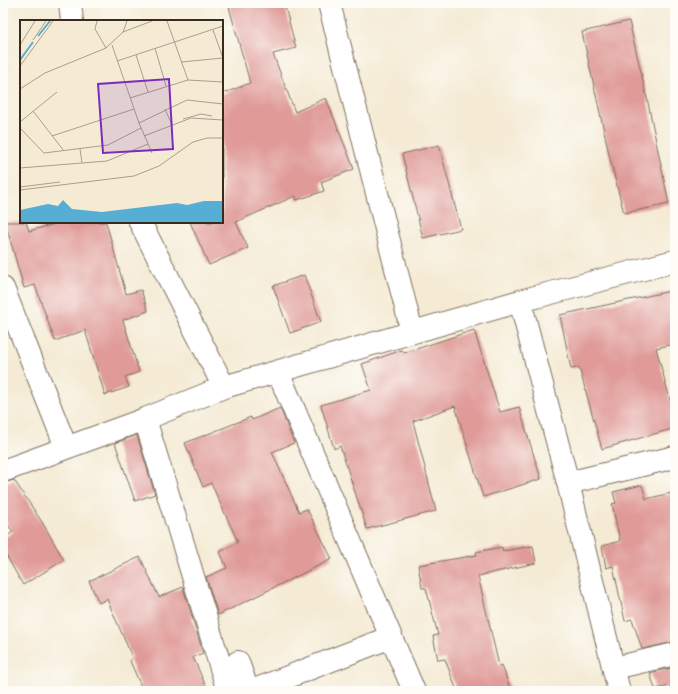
<svg xmlns="http://www.w3.org/2000/svg" width="678" height="694" font-family="Mali,sans-serif">
  <rect width="100%" height="100%" fill="#fdfcf7"/>
  <filter id="ink" filterUnits="userSpaceOnUse"><feTurbulence type="fractalNoise" baseFrequency=".025" numOctaves="2"/><feDisplacementMap in="SourceGraphic" scale="8" xChannelSelector="R" yChannelSelector="G"/><feConvolveMatrix kernelMatrix="1 2 1 2 8 2 1 2 1" color-interpolation-filters="sRGB"/></filter>
  <filter id="wash" filterUnits="userSpaceOnUse"><feTurbulence type="fractalNoise" baseFrequency=".012" numOctaves="4" result="noise"/><feDisplacementMap in="SourceGraphic" scale="16" xChannelSelector="R" yChannelSelector="G"/><feGaussianBlur stdDeviation="0.9" result="paint"/><feColorMatrix in="noise" values="0 0 0 0 0 0 0 0 0 0 0 0 0 0 0 0 0 1.4 0 .05"/><feComposite in="paint" operator="in"/></filter>
  <g filter="url(#wash)">
    <rect width="100%" height="100%" fill="#f5ebd5"/>
    <g id="blocks">
      <path fill="#e09b99" d="M228,3H284L296,48L273,54L295,112L326,98L354,169L321,182L324,191L297,200L295,196L236,222L248,248L209,265L190,222H222V94L250,83Z
        M629,21L647,98L669,204L624,213L611,163L582,32Z
        M439,145L461,229L423,238L402,154Z
        M5,222H26L29,231L62,222H106L126,294L141,290L148,311L123,320L139,372L125,377L129,387L105,395L85,330L55,341L35,285L24,288Z
        M304,275L321,322L290,333L273,286Z
        M675,290V344L656,348L675,418V428L602,449L579,367L571,369L560,315Z
        M474,330L500,412L519,407L541,479L483,497L455,406L413,421L436,511L367,529L340,446L334,449L321,405L371,390L362,364L402,350L404,353Z
        M280,408L294,443L272,452L299,512L307,509L332,559L218,615L206,577L227,568L220,552L238,542L211,483L203,487L185,443L251,417L252,420Z
        M137,435L155,494L135,501L115,443Z
        M14,480L42,522L64,560L23,585L3,550V539L13,532L3,518V483Z
        M642,485L646,499L675,492V642L642,649L632,619L625,621L613,566L606,568L602,546L620,541L612,504L616,503L613,492Z
        M533,546L536,563L478,576L499,666L502,665L511,691H457L445,659L438,660L433,636L438,635L426,588H422L418,565L477,555L476,552L502,547L503,551Z
        M140,557L159,597L183,587L203,653L193,657L208,691H143L130,661L132,657L107,599L99,603L89,581Z
        M675,667V685L655,689L650,673Z"/>
    </g>
  </g>
  <g filter="url(#ink)">
    <use href="#blocks" fill-opacity="0" stroke="#7c6e5e" stroke-width="1"/>
    <g fill="none" stroke-linecap="round" stroke-linejoin="round">
      <defs>
        <path id="street" d="M70,3L72,21
          M329,3L412,332
          M140,222L224,387
          M3,288L66,447
          M520,301L568,483L619,691
          M278,372L414,691
          M145,419L228,691
          M3,471L145,419L224,387L520,301L675,261
          M568,483L675,457
          M238,662L248,691
          M614,668L675,654
          M252,691L391,637"/>
      </defs>
      <use href="#street" stroke="#7c6e5e" stroke-width="24"/>
      <use href="#street" stroke="#fff" stroke-width="22"/>
    </g>
  </g>
  <g transform="translate(20 20)">
    <rect width="203" height="203" fill="#f5ebd5"/>
    <path d="M43,180L52,189L82,192L157,183L167,185L184,181H203V202H0V190L28,184L38,186Z" fill="#57aed4"/>
    <path fill="none" stroke="#57aed4" stroke-width="2" d="M18,16L30,1M0,40L13,22"/>
    <path fill="none" stroke="#ab9e8c" stroke-width="1" d="M77,1L75,9L86,28M147,1L168,60M193,10L203,38M103,12L132,1M13,20L26,1M0,25L15,1M92,25L119,103L132,133M135,28L146,66M116,35L128,72M97,41L203,6M161,42L203,38M0,46L33,1M0,69L25,53L86,28L103,12L107,1M110,78L168,60L203,62M145,89L152,105M13,91L44,131M163,99L181,94L192,96M0,102L37,72M119,103L167,80L203,84M0,108L24,133L88,125L121,108M32,116L114,89M124,116L171,98L203,100M60,129L62,143M0,148L87,141L128,124M0,167L40,162M0,170L114,156L139,146L173,122L187,118H203"/>
    <path fill="#7b2cbf" fill-opacity="0.15" stroke="#7b2cbf" stroke-width="2" d="M149,59L153,129L83,133L78,64Z"/>
    <rect width="203" height="203" fill="none" stroke="#3b2a1e" stroke-width="2"/>
  </g>
  <rect width="678" height="694" fill="none" stroke="#fdfcf7" stroke-width="16"/>
</svg>
